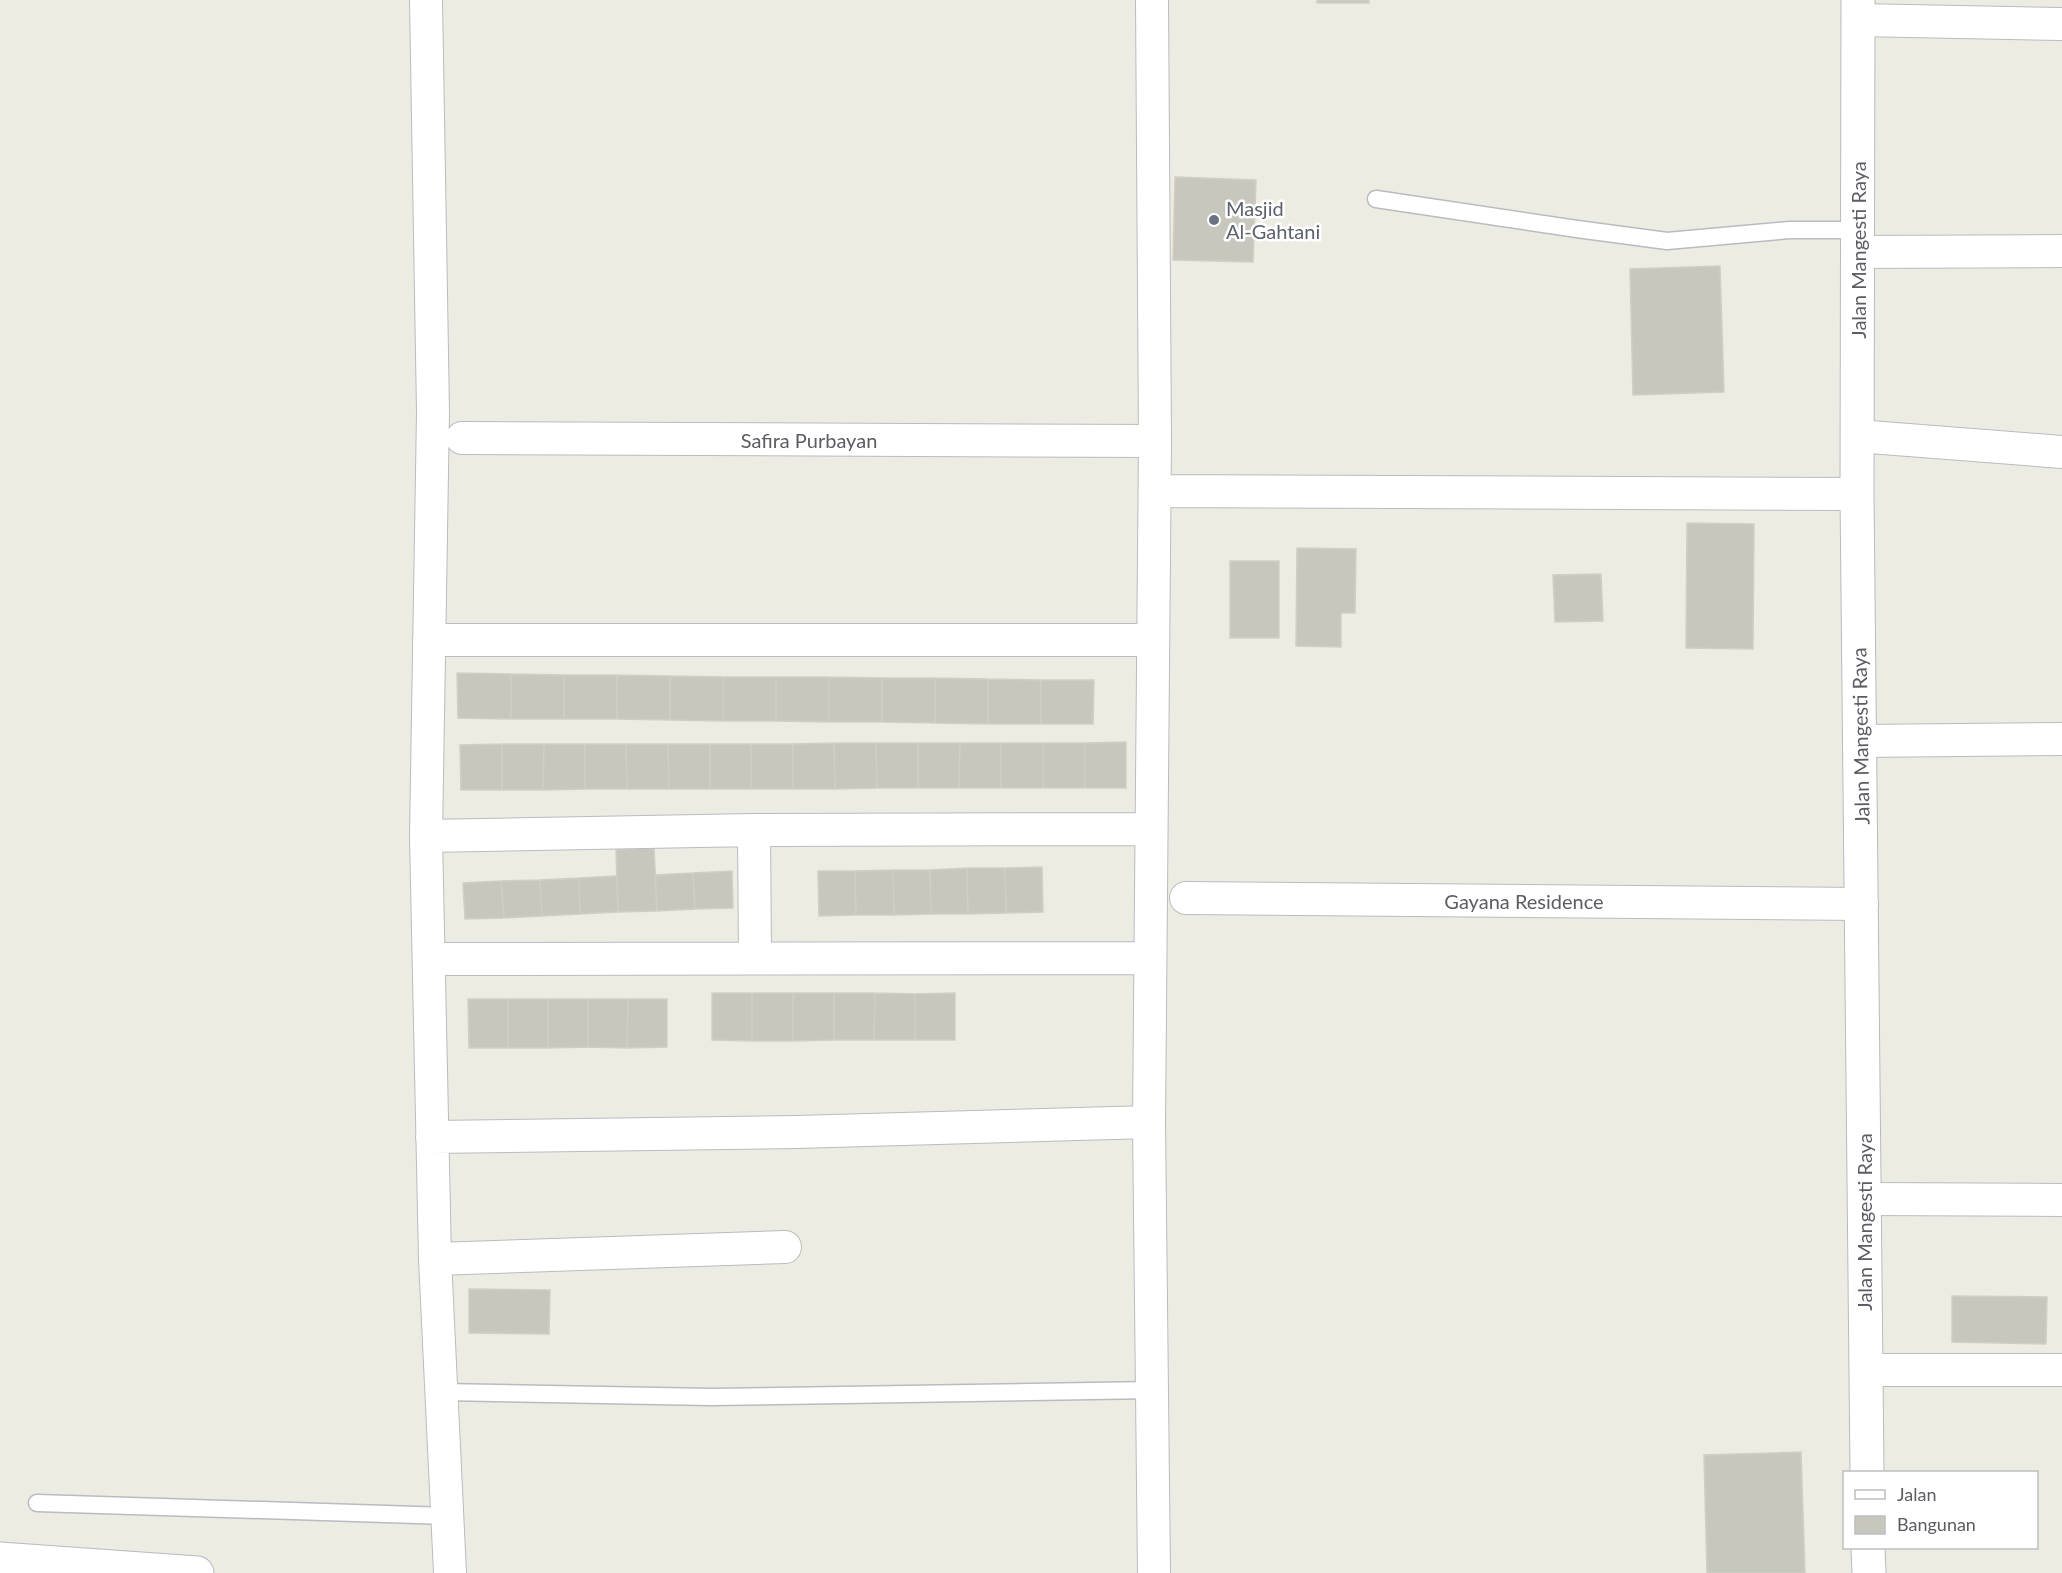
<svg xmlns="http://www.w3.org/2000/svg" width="2062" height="1573" font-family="Lato,sans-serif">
  <rect width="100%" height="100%" fill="#edece2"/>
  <path fill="#c8c7be" stroke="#d2cfc1" stroke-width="1.5" d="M1317,0H1369V3H1317Z
    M1175,177L1256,180L1253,262L1173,260Z
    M1720,266L1724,392L1633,395L1630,269Z
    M1687,523L1754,524L1753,649L1686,648Z
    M1297,548L1356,549L1355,613H1341V647L1296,646Z
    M1230,561H1279V638H1230Z
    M1601,574L1603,621L1555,622L1553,575Z
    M457,673L511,674V719L458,718Z
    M511,674L564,675V719H511Z
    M564,675H617V719H564Z
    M617,675L670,676V720L617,719Z
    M670,676L723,677V721L670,720Z
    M723,677H776V721H723Z
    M776,677H829V722L776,721Z
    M829,677L882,678V722H829Z
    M882,678H935V723L882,722Z
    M935,678L988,679V724L935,723Z
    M988,679L1041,680V724H988Z
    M1041,680H1094L1093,724H1041Z
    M1126,742V788H1085V743Z
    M834,743L835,789H793V744Z
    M834,743H876L877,788L835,789Z
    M876,743H918V788H877Z
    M918,743H960L959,788H918Z
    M960,743H1001V788H959Z
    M1001,743H1043V788H1001Z
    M1043,743H1085V788H1043Z
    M502,744V790H461L460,745Z
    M502,744H544L543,790H502Z
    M544,744H585V789L543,790Z
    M585,744H626L627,789H585Z
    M626,744H668L669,789H627Z
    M668,744H710V789H669Z
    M710,744H751V789H710Z
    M751,744H793V789H751Z
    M654,848L657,911L618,912L616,850Z
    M1042,867L1043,912L1006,913L1005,868Z
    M967,868L968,914H931L930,870Z
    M967,868H1005L1006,913L968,914Z
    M893,870L894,915H856L855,871Z
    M893,870H930L931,914L894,915Z
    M732,871L733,908L695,909L693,873Z
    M818,871H855L856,915L819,916Z
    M693,873L695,909L657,911L655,875Z
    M617,876L618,912L580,914L579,878Z
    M579,878L580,914L542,916L540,880Z
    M540,880L542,916L504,918L501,881Z
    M501,881L504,918L465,919L463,883Z
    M712,993H752V1041L712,1040Z
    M752,993H793V1041H752Z
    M793,993H834V1040L793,1041Z
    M834,993H875L874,1040H834Z
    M875,993L915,994V1040H874Z
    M955,993V1040H915V994Z
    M468,999H508V1048H469Z
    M508,999H548V1048H508Z
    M548,999H588V1047L548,1048Z
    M588,999H628L627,1048L588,1047Z
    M628,999H667V1047L627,1048Z
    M469,1289L550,1290L549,1334L469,1333Z
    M1952,1296L2047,1297L2046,1344L1952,1342Z
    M1801,1452L1805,1573H1707L1704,1455Z"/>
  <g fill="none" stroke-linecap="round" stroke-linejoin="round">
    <defs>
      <path id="lane" d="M1376,199L1577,229L1667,241L1790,230H1858
        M442,1392L711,1397L1152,1390
        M37,1503L448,1516"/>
      <path id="street" d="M426,0L433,412L426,836L435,1259L450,1573
        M1152,0L1155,441L1149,1122L1154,1573
        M1859,20L2062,24
        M1858,252L2062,251
        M1857,436L2062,452
        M462,438L1155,441
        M1155,491L1857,494
        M429,640H1153
        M1860,741L2062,739
        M754,830L755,958
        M426,836L754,830L1151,829
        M1186,898L1862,904
        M429,959L1149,958
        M432,1137L796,1132L1149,1122
        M1864,1199L2062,1200
        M435,1259L785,1247
        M1866,1370H2062"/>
      <path id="secondary" d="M1858,0L1857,494L1867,1472
        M1868,1548L1869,1573
        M0,1559L197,1573"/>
    </defs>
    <use href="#lane" stroke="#babbc1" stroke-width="19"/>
    <use href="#street" stroke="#babbc1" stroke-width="34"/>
    <use href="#secondary" stroke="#b8bac1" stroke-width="35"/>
    <use href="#lane" stroke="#fff" stroke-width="16"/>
    <use href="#street" stroke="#fff" stroke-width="32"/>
    <use href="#secondary" stroke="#fff" stroke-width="33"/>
  </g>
  <circle fill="#6b7280" stroke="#fff" stroke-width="2" cx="1214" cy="220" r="6"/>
  <g text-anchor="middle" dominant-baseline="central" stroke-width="5" stroke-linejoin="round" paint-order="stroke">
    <g font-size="20" fill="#5b616d" stroke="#fff" text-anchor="start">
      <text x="1226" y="208">Masjid<tspan x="1226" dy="23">Al-Gahtani</tspan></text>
    </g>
    <g font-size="20" fill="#5b5d63" stroke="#fff">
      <text transform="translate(1858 250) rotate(-90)">Jalan Mangesti Raya</text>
      <text x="809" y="440">Safira Purbayan</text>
      <text transform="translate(1860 736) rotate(-91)">Jalan Mangesti Raya</text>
      <text x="1524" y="901">Gayana Residence</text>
      <text transform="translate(1864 1222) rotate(-90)">Jalan Mangesti Raya</text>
    </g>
  </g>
  <rect x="1843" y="1471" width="195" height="78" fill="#ffffff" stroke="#bdbec1" stroke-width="1.5"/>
  <rect x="1855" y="1490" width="30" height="9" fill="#ffffff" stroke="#bdbec1" stroke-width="1.5"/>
  <text x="1897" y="1501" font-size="18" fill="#5b5d63">Jalan</text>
  <rect x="1855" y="1516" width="30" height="18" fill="#c8c7be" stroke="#bdbec1" stroke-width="1.5"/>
  <text x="1897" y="1531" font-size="18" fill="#5b5d63">Bangunan</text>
</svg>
